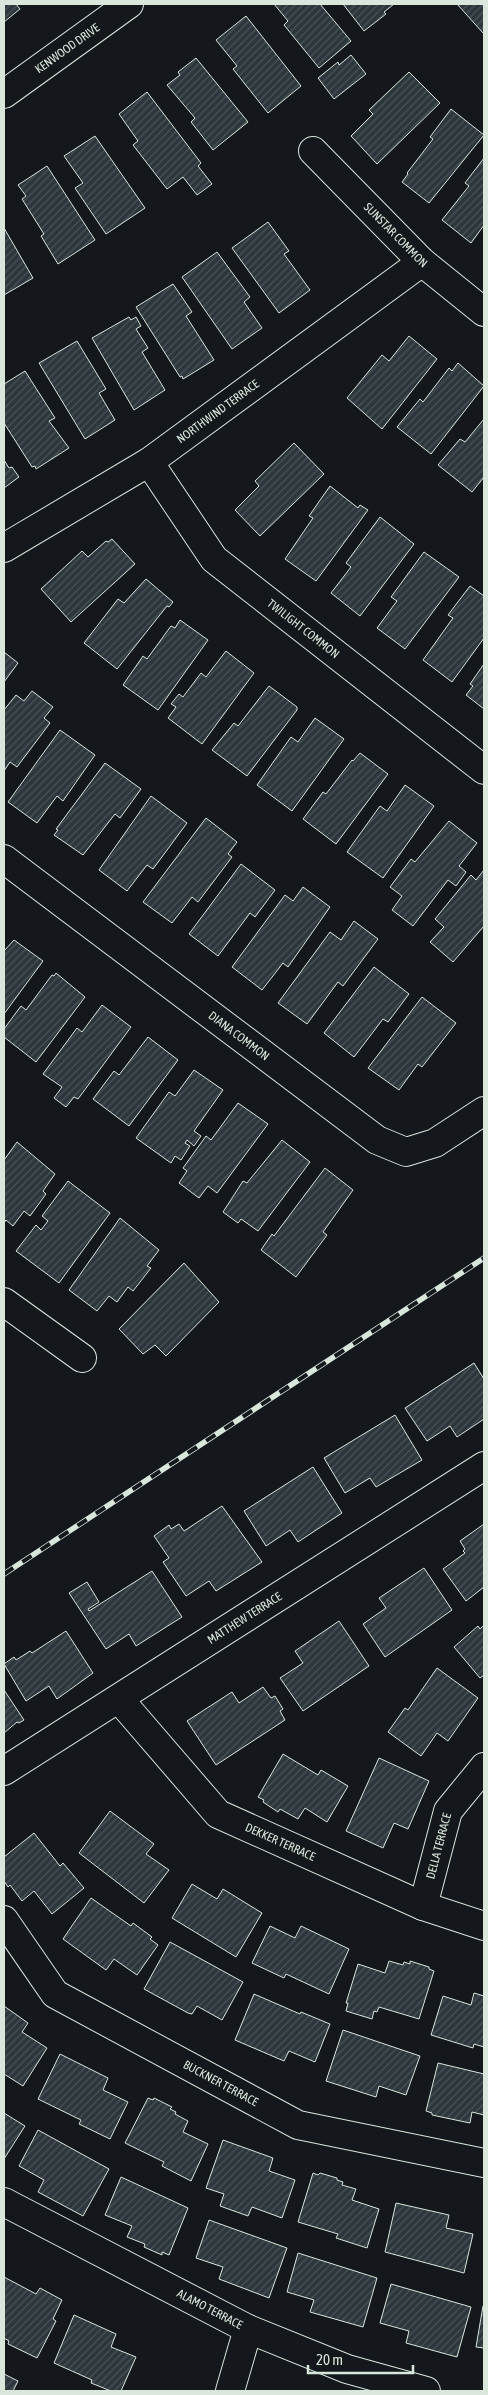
<svg xmlns="http://www.w3.org/2000/svg" width="488" height="2395" font-family="'Asap Condensed',sans-serif">
  <defs>
    <pattern id="building-hatch" width="6" height="6" patternUnits="userSpaceOnUse" patternTransform="scale(1.25)"><rect width="6" height="6" fill="#2c363c"/><path d="M-1 1l2-2M0 6l6-6M5 7l2-2" fill="none" stroke="#4a5358"/></pattern>
  </defs>
  <rect width="100%" height="100%" fill="#14181c"/>
  <path fill="url(#building-hatch)" stroke="#d8e6dc" d="M4,4H16L20,9L4,22Z
    M274,4H320L351,41L319,68L284,25L288,21Z
    M343,4H394L384,12L386,14L364,31Z
    M457,4H484V32L483,33Z
    M246,16L301,86L268,113L233,69L237,66L216,40Z
    M351,55L366,74L334,99L318,78L338,62L339,65Z
    M196,58L248,122L213,150L191,122L195,118L167,85L180,75L178,72Z
    M409,72L440,103L377,164L351,136L373,114L369,110Z
    M147,92L201,163L198,166L212,184L197,195L183,177L167,189L133,145L138,141L119,114Z
    M451,109L484,135L429,203L402,182L408,174L407,173L433,139L430,137Z
    M95,136L145,208L106,234L75,188L83,183L64,156Z
    M484,158V225L471,243L442,220L469,186L465,183Z
    M47,166L95,240L58,264L41,236L44,234L22,199L26,196L18,185Z
    M268,222L289,251L284,254L310,290L279,313L232,248Z
    M4,228L33,278L4,295Z
    M217,252L250,297L244,302L262,328L232,349L182,277Z
    M173,284L192,312L186,316L214,360L183,379L182,376L180,377L136,307Z
    M129,317L131,320L136,317L141,326L136,329L148,348L142,352L165,390L134,410L92,338Z
    M409,336L437,359L382,429L347,398L382,355L389,361Z
    M77,341L106,389L99,393L115,420L85,439L39,363Z
    M458,363L484,386L431,454L397,427L420,399L423,402L449,368L452,371Z
    M25,371L55,418L49,421L69,448L36,469L35,466L32,467L4,423V384Z
    M484,419V477L472,492L438,465L460,439L465,442Z
    M294,443L324,474L260,536L235,510L259,486L255,481Z
    M4,460L9,468L12,467L19,477L4,488Z
    M330,486L358,508L360,505L368,510L316,581L285,559L313,518L309,516Z
    M380,517L414,544L360,616L331,593L351,567L346,563Z
    M112,539L135,564L71,622L41,589L82,551L88,557L106,541L108,542Z
    M424,552L459,577L405,649L377,628L397,601L391,597Z
    M146,579L173,602L169,607L167,606L117,669L84,643L118,599L124,603Z
    M470,586L484,596V638L452,682L423,660L453,618L448,615Z
    M180,620L208,640L158,710L123,685L143,656L147,659L171,626L175,628Z
    M226,651L254,673L202,744L168,718L176,707L171,704L179,694L183,697L201,673L206,677Z
    M4,652L18,663L4,682Z
    M484,664V709L466,695L473,686L470,684Z
    M269,686L297,707V710L247,776L212,750L234,723L238,726Z
    M32,691L53,707L44,718L50,723L17,767L10,762L4,771V710L16,695L24,701Z
    M315,718L344,739L292,811L257,785L291,737L298,742Z
    M60,730L95,755L63,801L57,796L37,823L8,802Z
    M360,753L388,774L336,844L303,819L323,792L326,794L352,760L353,761Z
    M105,763L141,789L120,818L115,814L83,855L54,835L58,830L56,829Z
    M405,785L434,806L383,878L347,852L380,806L387,811Z
    M151,796L187,823L153,869L147,865L127,891L99,870Z
    M206,818L237,842L228,854L232,857L198,902L192,897L172,923L143,902Z
    M449,821L477,843L459,866L466,872L456,886L448,880L413,926L392,910L402,896L390,887L411,859L415,862Z
    M241,864L275,890L255,917L250,913L218,956L189,934Z
    M484,870V926L453,962L430,942L444,927L435,919L471,875L476,880Z
    M303,887L330,907L288,967L283,963L262,990L232,967L285,895L293,901Z
    M354,921L378,939L343,986L338,982L307,1024L278,1003L330,932L341,940Z
    M14,940L43,961L4,1014V951Z
    M374,967L409,994L388,1022L383,1019L354,1057L324,1033Z
    M56,973L85,997L36,1062L4,1037V1029L21,1006L26,1010L52,975L54,976Z
    M422,997L456,1023L422,1067L418,1064L399,1090L368,1068Z
    M102,1005L131,1027L78,1099L74,1097L66,1107L54,1098L62,1087L43,1074L77,1028L82,1032Z
    M148,1037L178,1060L129,1126L93,1099L114,1071L119,1075Z
    M194,1070L223,1090L194,1131L201,1136L194,1146L187,1140L185,1143L190,1146L181,1160L175,1156L171,1163L136,1138L169,1092L175,1096Z
    M238,1103L268,1124L217,1193L208,1186L199,1198L179,1183L187,1171L183,1168L206,1136L211,1140Z
    M282,1140L310,1162L258,1231L241,1219L238,1223L223,1212L243,1181L247,1183Z
    M17,1142L55,1174L43,1191L46,1194L30,1216L24,1211L13,1226L6,1220L4,1223V1160Z
    M325,1168L353,1190L323,1232L327,1235L296,1277L261,1250L272,1234L274,1236Z
    M68,1181L110,1213L59,1283L16,1251L36,1225L41,1230L48,1221L42,1216Z
    M120,1218L159,1250L147,1266L151,1268L133,1291L128,1287L117,1302L109,1296L97,1311L69,1290Z
    M184,1263L219,1302L166,1356L155,1345L143,1354L119,1329Z
    M474,1363L484,1379V1419L457,1437L450,1426L427,1441L405,1408Z
    M395,1415L422,1460L376,1487L370,1478L345,1493L324,1458Z
    M313,1467L342,1513L298,1542L290,1530L266,1546L244,1511Z
    M222,1506L262,1562L216,1591L209,1581L186,1596L163,1562L169,1558L154,1536L169,1525L171,1529L179,1524L184,1531Z
    M484,1524V1587L466,1601L443,1569L465,1553L463,1551L465,1549L460,1541Z
    M424,1568L452,1610L385,1657L363,1624L386,1608L379,1598Z
    M152,1571L182,1617L136,1646L129,1634L106,1649L69,1593L87,1582L99,1602L88,1609L89,1611Z
    M339,1621L369,1666L303,1711L280,1678L303,1663L295,1651Z
    M484,1625V1675L480,1678L454,1647L478,1626L480,1629Z
    M66,1631L93,1673L57,1699L49,1686L26,1701L4,1664L14,1657L16,1660L30,1651L32,1653Z
    M437,1668L478,1698L448,1741L437,1733L421,1756L388,1732L405,1708L408,1710Z
    M263,1687L271,1698L275,1696L283,1709L280,1711L285,1720L216,1765L187,1721L232,1692L239,1703Z
    M4,1690L24,1720L19,1723L17,1722L4,1733Z
    M283,1754L318,1775L321,1770L348,1786L327,1822L305,1808L298,1819L280,1809L278,1812L263,1802L264,1800L258,1797Z
    M379,1758L429,1781L408,1829L394,1823L383,1848L346,1831Z
    M110,1811L154,1844L146,1854L169,1870L144,1903L79,1853Z
    M34,1833L60,1866L63,1863L84,1888L52,1914L34,1891L22,1901L10,1885L8,1887L4,1881V1857Z
    M192,1884L217,1899L223,1889L262,1913L236,1957L172,1918Z
    M91,1898L131,1926L133,1923L152,1937L150,1939L158,1945L137,1975L114,1959L106,1970L63,1939Z
    M270,1926L295,1938L301,1926L349,1949L329,1994L286,1974L284,1978L252,1963Z
    M170,1942L243,1982L222,2020L197,2006L192,2014L188,2013L144,1989Z
    M389,1961L403,1965L404,1962L410,1964V1961L429,1967V1969L434,1971L419,2019L379,2007L377,2012L374,2011L372,2019L346,2011L348,2003H346L358,1964L385,1973Z
    M474,1993L484,1996V2047L474,2044L473,2048L431,2035L443,1996L471,2005Z
    M254,1994L300,2014L301,2012L330,2024L315,2062L289,2051L284,2061L235,2040Z
    M4,2006L28,2023L22,2032L47,2048L23,2086L4,2074Z
    M343,2030L420,2056L406,2095L379,2086L376,2097L326,2081Z
    M60,2054L108,2078L103,2090L128,2102L110,2139L79,2124L81,2120L38,2099Z
    M438,2063L484,2074V2115L472,2112L470,2123L432,2115V2113L426,2111Z
    M148,2098L153,2100L154,2098L172,2107L170,2109L176,2112L175,2114L188,2121L183,2132L208,2144L191,2181L162,2166L164,2162L125,2143Z
    M4,2113L25,2126L4,2159Z
    M38,2130L109,2169L83,2216L38,2192L44,2180L19,2166Z
    M223,2140L273,2158L269,2171L295,2180L282,2218L252,2207L248,2216L220,2206L224,2194L206,2188Z
    M313,2173L318,2175L320,2173L337,2178V2180L343,2182L342,2185L356,2189L352,2200L379,2209L367,2248L336,2238L338,2234L298,2222Z
    M121,2177L188,2208L169,2255L162,2252V2255L144,2247L145,2244L127,2237L132,2226L105,2215Z
    M396,2203L449,2215L446,2228L473,2234L464,2273L385,2252Z
    M209,2220L287,2248L269,2298L219,2279L223,2267L196,2258Z
    M298,2253L377,2278L363,2327L310,2312L314,2300L287,2292Z
    M4,2277L36,2294L40,2288L62,2300L53,2319L56,2321L37,2358L8,2344L9,2341L4,2338Z
    M391,2284L471,2307L457,2357L406,2343L409,2331L380,2323Z
    M483,2306L484,2307V2348L476,2347Z
    M74,2315L116,2334L111,2347L136,2357L121,2391H111L91,2383L92,2380L54,2363Z
    M4,2374L18,2381L13,2391H4Z"/>
  <g fill="none" stroke-linecap="round" stroke-linejoin="round">
    <defs>
      <g id="street">
        <path id="s1" d="M4,94L129,4"/>
        <path id="s2" d="M313,151L422,262L484,312"/>
        <path id="s3" d="M149,462L214,559L484,770"/>
        <path id="s4" d="M4,548L149,462L422,262"/>
        <path id="s5" d="M4,859L377,1140L406,1152L435,1143L484,1111"/>
        <path d="M4,1302L82,1358"/>
        <path id="s6" d="M119,1699L218,1814L423,1906L484,1926"/>
        <path id="s7" d="M4,1771L484,1466"/>
        <path id="s8" d="M423,1906L448,1811L484,1767"/>
        <path id="s9" d="M4,1920L55,1994L298,2125L484,2163"/>
        <path id="s10" d="M4,2202L248,2329L347,2369L426,2391"/>
        <path d="M230,2391L248,2329"/>
      </g>
    </defs>
    <use href="#street" stroke="#d8e6dc" stroke-width="30"/>
    <use href="#street" stroke="#14181c" stroke-width="28"/>
    <defs>
      <path id="rail" d="M4,1574L484,1258"/>
    </defs>
    <use href="#rail" stroke="#d8e6dc" stroke-width="5.5"/>
    <use href="#rail" stroke="#14181c" stroke-width="4" stroke-dasharray="11" stroke-linecap="butt"/>
  </g>
  <g text-anchor="middle" dominant-baseline="central" stroke-width="4" stroke-linejoin="round" paint-order="stroke">
    <g font-size="12" fill="#d8e6dc" stroke="#14181c">
      <text stroke="none"><textPath href="#s1" startOffset="78">KENWOOD DRIVE</textPath></text>
      <text stroke="none"><textPath href="#s2" startOffset="118">SUNSTAR COMMON</textPath></text>
      <text stroke="none"><textPath href="#s4" startOffset="254">NORTHWIND TERRACE</textPath></text>
      <text stroke="none"><textPath href="#s3" startOffset="230">TWILIGHT COMMON</textPath></text>
      <text stroke="none"><textPath href="#s5" startOffset="294">DIANA COMMON</textPath></text>
      <text stroke="none"><textPath href="#s7" startOffset="285">MATTHEW TERRACE</textPath></text>
      <text stroke="none"><textPath href="#s6" startOffset="220">DEKKER TERRACE</textPath></text>
      <text stroke="none"><textPath href="#s8" startOffset="62">DELLA TERRACE</textPath></text>
      <text stroke="none"><textPath href="#s9" startOffset="278">BUCKNER TERRACE</textPath></text>
      <text stroke="none"><textPath href="#s10" startOffset="232">ALAMO TERRACE</textPath></text>
    </g>
  </g>
  <rect width="488" height="2395" fill="none" stroke="#d8e6dc" stroke-width="10"/>
  <path d="M308 2365v8h105v-8" fill="none" stroke="#d8e6dc" stroke-width="2.5"/>
  <text x="316" y="2365" font-size="15" fill="#d8e6dc" stroke="#14181c" stroke-width="4" paint-order="stroke">20 m</text>
</svg>
